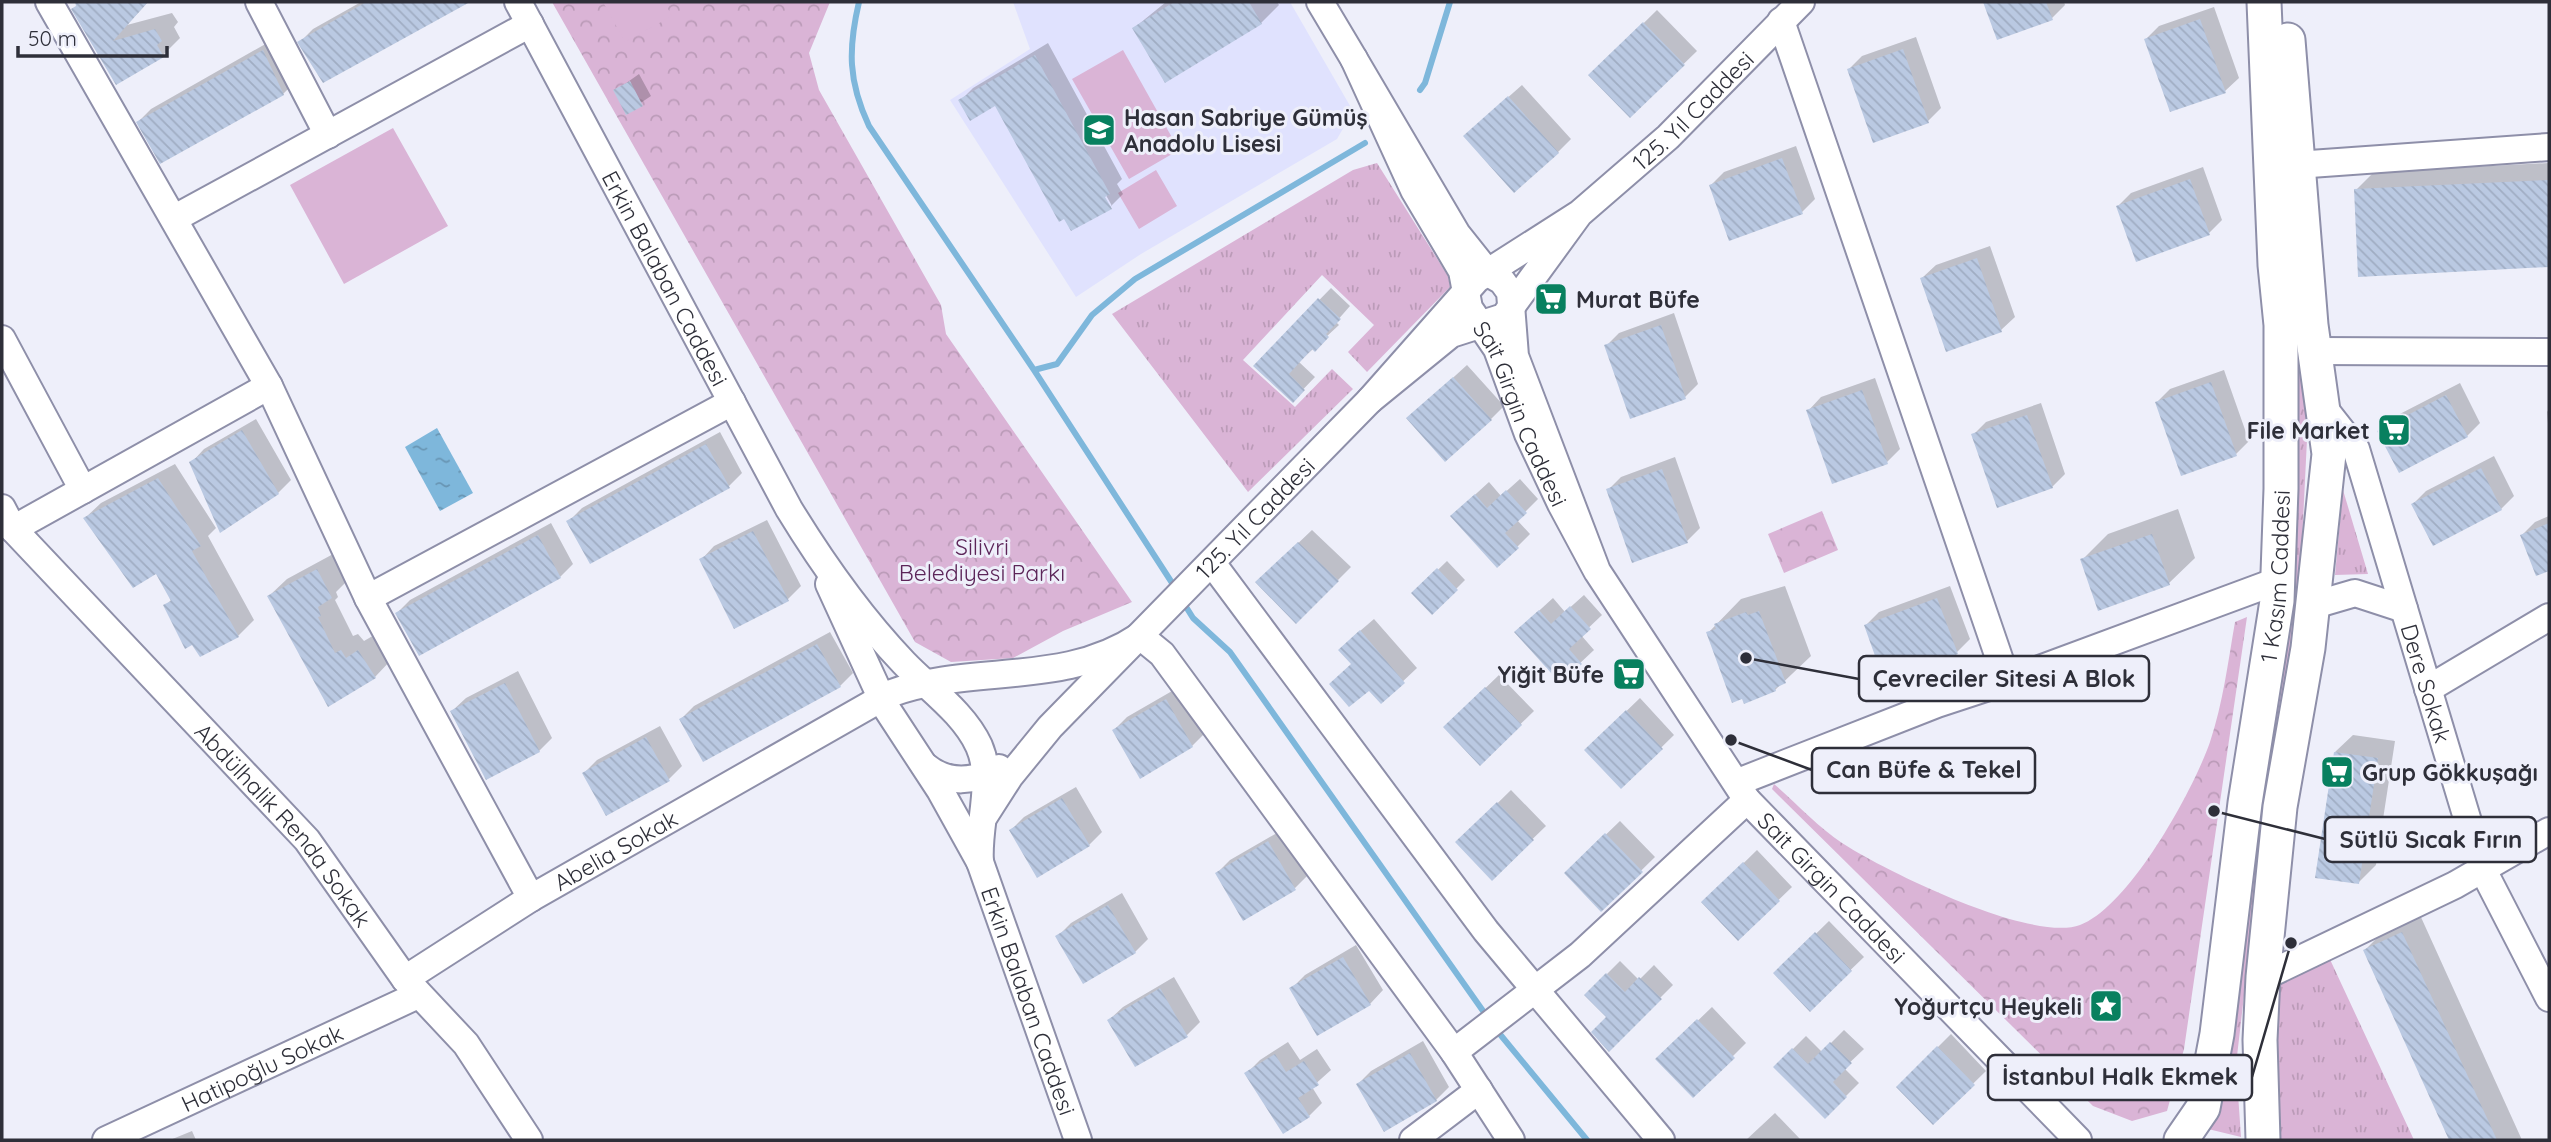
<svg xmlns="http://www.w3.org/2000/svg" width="2551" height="1142" font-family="Quicksand,sans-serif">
  <defs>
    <pattern id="grass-tufts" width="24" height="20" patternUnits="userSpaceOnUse" patternTransform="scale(1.75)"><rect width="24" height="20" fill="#dab4d6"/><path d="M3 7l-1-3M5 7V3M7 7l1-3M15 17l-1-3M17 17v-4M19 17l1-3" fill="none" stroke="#bb9bb8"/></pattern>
    <pattern id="park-crowns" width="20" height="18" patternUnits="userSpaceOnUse" patternTransform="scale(1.75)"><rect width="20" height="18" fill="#dab4d6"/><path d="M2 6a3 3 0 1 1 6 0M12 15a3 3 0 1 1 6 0" fill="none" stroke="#bb9bb8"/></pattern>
    <pattern id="water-ripples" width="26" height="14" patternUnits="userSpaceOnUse" patternTransform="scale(1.75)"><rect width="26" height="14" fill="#7eb7db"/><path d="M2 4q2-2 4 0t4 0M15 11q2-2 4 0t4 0" fill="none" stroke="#6895b3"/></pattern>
    <pattern id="building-back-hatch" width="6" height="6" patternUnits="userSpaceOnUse" patternTransform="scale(1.75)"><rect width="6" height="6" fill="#bac9e2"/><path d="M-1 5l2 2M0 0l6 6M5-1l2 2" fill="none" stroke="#a0adc3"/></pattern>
  </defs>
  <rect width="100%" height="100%" fill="#eeeffa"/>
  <path fill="#e0e2fe" d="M1013,2H1290L1353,111L1337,139L1141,254L1076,297L950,100L1030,49Z"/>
  <path fill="url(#grass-tufts)" d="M1377,163L1448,276L1450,287L1367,372L1348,352L1374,325L1322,275L1243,360L1295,407L1332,369L1353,389L1248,492L1112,314L1353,170Z
    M2300,344L2308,419L2298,624L2264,822L2236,1065L2241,1137L2208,1129L2296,356Z
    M2343,490L2368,574L2335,575Z
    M2327,953L2414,1140H2280L2275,1060L2277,977Z"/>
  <path fill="url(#park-crowns)" d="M552,2H830L809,53L819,90L941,305L946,334L1132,602L1063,631L1013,658L951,662L915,642Z
    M1822,511L1838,550L1784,573L1768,534Z
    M2247,617L2184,1049L2167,1111L2132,1121L2093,1106L1772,789L1774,784C1796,803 1818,827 1842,843C1885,871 2032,943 2080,925C2129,907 2193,791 2210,742C2223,703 2228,662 2235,622Z"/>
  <path fill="#dab4d6" d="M603,2H664L672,16L625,42Z
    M1123,50L1179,150L1129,179L1072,79Z
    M393,128L448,226L344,284L290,185Z
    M1156,170L1177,206L1139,229L1118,193Z"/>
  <path fill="url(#water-ripples)" d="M437,428L473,493L440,511L405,447Z"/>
  <path fill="#0003" fill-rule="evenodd" d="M81,2H148L127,25L172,13L178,22L174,27L180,38L163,55L117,82L74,10Z
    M361,2H463L459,6L300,42L313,29Z
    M1166,2H1277L1279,5L1261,23L1134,28Z
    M1985,2H2064L2065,5L2052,18L1998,38Z
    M2214,7L2239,78L2225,91L2171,110L2146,39L2159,26Z
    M1657,10L1697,51L1630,116L1591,75Z
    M1916,37L1941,108L1928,121L1849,69L1862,56Z
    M276,38L296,81L283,94L138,122L151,109Z
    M1048,43L1122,179L1117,184L1123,194L1110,207L1072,229L1065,216L1059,220L996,104L971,119L960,101L973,88ZM1102,188L1112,206H1108L1099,190Z
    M639,74L651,96L627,112L615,91Z
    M1522,85L1571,139L1558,152L1479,123Z
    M1796,146L1815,199L1802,212L1711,185L1724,172Z
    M2549,163V266L2360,276L2356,190L2374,172Z
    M2203,167L2222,220L2209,233L2118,206L2131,193Z
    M1990,246L2015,317L2001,330L1922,278L1936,265Z
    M1331,288L1350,306L1336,322L1339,325L1299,362L1315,377L1292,401L1255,366Z
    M1674,313L1698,384L1685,397L1606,346L1619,333Z
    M1467,365L1504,406L1491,419L1422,406Z
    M2224,370L2249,441L2236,454L2157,402L2170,389Z
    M1875,378L1900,449L1887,462L1808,411L1821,397Z
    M2460,383L2480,423L2467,436L2379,431L2392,418Z
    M2041,403L2065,474L2052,487L1973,435L1986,422Z
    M2549,409V435L2547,412Z
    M256,419L291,480L278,493L191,463L204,449Z
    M720,432L742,473L729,486L591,561L569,521L582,508Z
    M2494,456L2514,496L2501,509L2413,504L2426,491Z
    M1675,457L1700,528L1687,541L1608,490L1621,477Z
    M175,464L216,528L208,536L254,620L238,636L165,606L172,599L156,571L85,518L101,503Z
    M1520,479L1538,499L1517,520L1530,534L1517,547L1466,503L1489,482L1501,496Z
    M2178,509L2195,558L2169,583L2082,560L2108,534Z
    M2549,516V570L2537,574L2522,535L2535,522Z
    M767,520L801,586L788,599L701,560L714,546Z
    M551,523L573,564L560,577L397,613L410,600Z
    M1312,530L1351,567L1296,622L1271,569Z
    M335,553L349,579L336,592L338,597L335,600L353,636L358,634L364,641L376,634L392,659L375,677L329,704L269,596L287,579Z
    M1447,561L1465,580L1432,613L1414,593Z
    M1785,586L1811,656L1775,690L1708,633L1741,599Z
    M1950,586L1970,639L1957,652L1866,625L1879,612Z
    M1584,595L1602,615L1581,635L1594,650L1561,681L1530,619L1553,598L1565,612Z
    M1374,619L1417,668L1381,702L1353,664V637Z
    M830,632L853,673L840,686L681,719L694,706Z
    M518,671L552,738L539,751L452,711L466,698Z
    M1499,675L1534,711L1480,763L1445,727Z
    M1179,687L1205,733L1192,746L1114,730L1127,717Z
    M1640,698L1674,735L1621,787L1586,750Z
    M660,726L682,766L669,779L607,814L584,773L597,760Z
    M2353,735L2395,741L2376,865L2358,883L2335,752Z
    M1076,787L1102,832L1089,845L1011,830L1024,817Z
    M1511,790L1546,826L1492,878L1458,842Z
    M1620,821L1655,857L1601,910L1566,873Z
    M1282,830L1308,875L1295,888L1217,873L1230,860Z
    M1757,850L1792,887L1738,939L1703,903Z
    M1122,893L1148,939L1135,952L1058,936L1071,923Z
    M2420,915L2522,1140H2451L2365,950L2382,933Z
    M1829,921L1864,957L1810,1009L1776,973Z
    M1356,945L1383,990L1370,1004L1292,988L1305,975Z
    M1620,961L1639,980L1654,965L1673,985L1609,1049V1017L1586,995Z
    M1174,977L1200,1022L1187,1035L1136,1065L1109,1020L1123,1007Z
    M1712,1007L1746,1043L1693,1096L1658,1059Z
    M1844,1030L1864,1049L1844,1068L1859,1083L1825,1117L1775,1067L1806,1036L1822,1052Z
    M1951,1034L1986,1071L1933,1123L1898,1087Z
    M1423,1041L1449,1087L1436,1100L1385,1130L1358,1084L1371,1071Z
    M1288,1042L1300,1060L1317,1049L1331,1070L1312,1087L1322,1103L1309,1116L1247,1073L1260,1060Z
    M1775,1113L1801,1140H1746Z
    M192,1131L196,1140H170Z"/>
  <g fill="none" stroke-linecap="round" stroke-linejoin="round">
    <path stroke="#7eb7db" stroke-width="6" d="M859,2C848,49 848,81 869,126L1034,370L1176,589
      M1420,90L1425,83L1450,2
      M1034,370L1057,364L1092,315L1135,279L1365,143
      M1183,602L1193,618L1230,652L1488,1018
      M1494,1027L1587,1140"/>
  </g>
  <path fill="url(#building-back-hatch)" d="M75,2H148L113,41L155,29L162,41L157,45L164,57L116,85L71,9L76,6Z
    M366,2H470L323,83L297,42Z
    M1174,2H1249L1262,24L1165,83L1132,28Z
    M1983,2H2046L2053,20L1997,40Z
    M2200,19L2226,93L2170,112L2144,39Z
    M1643,22L1685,65L1630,118L1588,75Z
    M1903,49L1929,123L1873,143L1847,69Z
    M263,50L284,95L160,164L136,122Z
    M1035,55L1110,194L1105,197L1112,209L1071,231L1064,219L1059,222L995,106L970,121L958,100Z
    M630,81L643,106L626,115L613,90Z
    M1508,96L1559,153L1514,193L1463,136Z
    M1782,158L1803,214L1729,241L1709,185Z
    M2190,179L2210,235L2136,262L2116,206Z
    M2549,180V267L2358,277L2354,189Z
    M1977,258L2002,332L1946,352L1920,278Z
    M1318,298L1341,319L1326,334L1329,337L1315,352L1312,349L1289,374L1305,390L1293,403L1253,366Z
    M1661,325L1686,399L1630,419L1604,345Z
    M1453,377L1492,420L1445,462L1406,418Z
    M2211,382L2237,456L2181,476L2155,402Z
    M1862,390L1888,464L1832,484L1806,410Z
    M2446,395L2468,437L2399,473L2377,431Z
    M2027,415L2053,488L1997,508L1971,434Z
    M242,430L279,494L220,533L189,462Z
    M706,444L730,488L590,564L566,521Z
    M2481,468L2502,510L2433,546L2411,504Z
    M1662,469L1688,543L1632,563L1606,489Z
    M158,478L201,546L192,551L239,637L200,657L192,645L185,649L163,605L171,601L156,574L133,588L83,518Z
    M1506,490L1527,513L1505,533L1519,548L1497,568L1450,516L1475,494L1487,508Z
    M2549,523V571L2536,576L2520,535Z
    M753,531L789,601L734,629L699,559Z
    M2152,534L2170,585L2098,611L2080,559Z
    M538,535L561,578L419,656L395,613Z
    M1298,542L1339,581L1296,624L1255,582Z
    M1437,568L1458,590L1432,615L1411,593Z
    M317,569L332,598L318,607L321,616L318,617L335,653L341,650L346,658L358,650L376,678L328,707L267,596Z
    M1937,598L1958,654L1884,681L1864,625Z
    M1570,606L1591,629L1569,649L1582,664L1561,684L1514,632L1539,610L1551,624Z
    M1759,611L1786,683L1775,688L1776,691L1744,704L1742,699L1732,703L1706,632L1716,629L1714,624L1746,612L1748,615Z
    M1360,630L1405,683L1381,704L1369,691L1349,707L1329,684L1351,664L1338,650Z
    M817,644L841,687L703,762L679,719Z
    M505,683L540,752L486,780L450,711Z
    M1485,687L1522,725L1480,766L1443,727Z
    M1166,699L1193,747L1140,779L1112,730Z
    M1626,710L1663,749L1621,789L1584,750Z
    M646,737L670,781L606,816L582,773Z
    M2334,752L2378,758L2359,884L2315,878Z
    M1062,798L1090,846L1037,878L1009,830Z
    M1497,802L1534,840L1492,881L1455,842Z
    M1605,833L1643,872L1601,912L1564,873Z
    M1268,841L1296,890L1243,921L1215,873Z
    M1743,862L1780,901L1738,941L1701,902Z
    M1108,905L1136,953L1083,984L1055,936Z
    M1815,932L1852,971L1810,1012L1773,973Z
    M2402,932L2497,1140H2449L2363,950Z
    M1343,957L1371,1005L1317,1036L1289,988Z
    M1606,973L1625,992L1639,977L1662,999L1609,1052L1591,1032L1606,1017L1584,995Z
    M1160,988L1188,1037L1135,1067L1107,1020Z
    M1697,1019L1735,1058L1693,1098L1655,1059Z
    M1830,1042L1852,1063L1833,1082L1847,1097L1825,1119L1773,1067L1792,1048L1808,1064Z
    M1937,1046L1975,1085L1933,1125L1896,1087Z
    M1410,1053L1437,1101L1384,1132L1356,1084Z
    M1275,1054L1286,1072L1304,1061L1319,1085L1298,1098L1310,1117L1283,1134L1244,1073Z"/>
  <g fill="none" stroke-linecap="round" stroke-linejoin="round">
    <defs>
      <g id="minor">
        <path d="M49,2L269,386L368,598L531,898"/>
        <path d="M259,2L328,135"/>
        <path id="s1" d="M518,2L789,509C822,563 860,617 904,663C929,689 964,713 979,746C995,783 977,825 980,862"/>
        <path d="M1320,2L1354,59"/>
        <path d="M1781,21L2007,681"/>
        <path d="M2296,165L2549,147"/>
        <path id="s2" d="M1579,214L1504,317L1451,334L1370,400L1477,279L1579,214L1668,137L1801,2"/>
        <path d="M175,218L530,24"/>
        <path d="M2,339L83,490"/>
        <path d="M2315,351L2549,352"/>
        <path id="s3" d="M2323,407L2356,449L2482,868L2549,998"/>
        <path id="s4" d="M2,508L13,529L307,840L405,979L466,1044L529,1140"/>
        <path d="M13,529L269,386"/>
        <path d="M1212,563L1486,931L1661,1140"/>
        <path id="s5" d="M1597,571L1515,356L1510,292L1502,281L1488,273L1457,234L1354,59L1414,190L1462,271L1469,308L1497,349L1528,434L1561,504L1597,571L1747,800L2078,1140"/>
        <path id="s6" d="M829,584L885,706L940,790L980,862L1078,1140"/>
        <path d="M368,598L732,402"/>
        <path d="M2314,605L2355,593L2404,609"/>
        <path d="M1140,636L1162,654L1454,1052L1511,1140"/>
        <path d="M2428,689L2549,617"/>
        <path d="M925,766C948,785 975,782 999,768"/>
        <path d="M1738,782L1937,704L2007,681L2277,581"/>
        <path id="s7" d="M985,815L1010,776L1050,727L1370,400"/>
        <path d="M2263,977L2455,885L2549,831"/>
        <path id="s8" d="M405,979L531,898L889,694C972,663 1063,688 1140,636"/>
        <path d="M1454,1052L1580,955L1747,800"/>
        <path id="s9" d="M106,1140L418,995"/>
        <path d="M1413,1140L1479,1090"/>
      </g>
      <g id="major">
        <path id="s10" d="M2181,1140L2203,1108L2217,1034L2245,803L2277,601L2281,489V325L2275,265L2264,2"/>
        <path d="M2263,1140L2260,1040L2263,977L2280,807L2308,648L2329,454L2311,325L2288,40"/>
      </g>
    </defs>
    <use href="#minor" stroke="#8e8fa9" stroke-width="30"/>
    <use href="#major" stroke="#8e8fa9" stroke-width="37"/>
    <use href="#minor" stroke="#fff" stroke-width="26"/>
    <use href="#major" stroke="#fff" stroke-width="33"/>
  </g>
  <defs>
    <symbol id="school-square" viewBox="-11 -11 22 22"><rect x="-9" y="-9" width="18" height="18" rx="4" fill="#08805f" stroke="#eeeffa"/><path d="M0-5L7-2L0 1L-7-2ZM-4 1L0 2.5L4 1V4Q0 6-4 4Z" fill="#fff"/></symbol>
    <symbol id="supermarket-square" viewBox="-11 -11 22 22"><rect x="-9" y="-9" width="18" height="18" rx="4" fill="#08805f" stroke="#eeeffa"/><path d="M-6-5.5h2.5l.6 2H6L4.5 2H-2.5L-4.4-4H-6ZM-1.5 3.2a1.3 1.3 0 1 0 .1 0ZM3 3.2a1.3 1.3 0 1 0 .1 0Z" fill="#fff"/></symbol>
    <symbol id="sight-square" viewBox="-11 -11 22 22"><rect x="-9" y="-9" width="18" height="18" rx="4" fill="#08805f" stroke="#eeeffa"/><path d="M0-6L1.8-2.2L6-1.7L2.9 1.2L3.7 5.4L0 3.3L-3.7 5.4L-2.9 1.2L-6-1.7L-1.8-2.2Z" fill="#fff"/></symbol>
  </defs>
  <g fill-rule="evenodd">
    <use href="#school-square" x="1080" y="111" width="38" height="38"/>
    <use href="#supermarket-square" x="1532" y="280" width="38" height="38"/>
    <use href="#supermarket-square" x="2375" y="411" width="38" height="38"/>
    <use href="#supermarket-square" x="1610" y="655" width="38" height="38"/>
    <use href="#supermarket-square" x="2318" y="753" width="38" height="38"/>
    <use href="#sight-square" x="2087" y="987" width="38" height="38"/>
  </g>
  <g text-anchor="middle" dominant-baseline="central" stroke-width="6" stroke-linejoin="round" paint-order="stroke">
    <g font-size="23" fill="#2e2f39" stroke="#eeeffa">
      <text stroke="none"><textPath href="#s2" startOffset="724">125. Yıl Caddesi</textPath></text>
      <text stroke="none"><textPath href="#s1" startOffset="313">Erkin Balaban Caddesi</textPath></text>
      <text stroke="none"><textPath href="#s5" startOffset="971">Sait Girgin Caddesi</textPath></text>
      <text stroke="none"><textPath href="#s7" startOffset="402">125. Yıl Caddesi</textPath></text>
      <text stroke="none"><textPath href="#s10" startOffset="576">1 Kasım Caddesi</textPath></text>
      <text stroke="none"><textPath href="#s3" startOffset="298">Dere Sokak</textPath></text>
      <text stroke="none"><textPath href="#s4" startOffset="425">Abdülhalik Renda Sokak</textPath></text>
      <text stroke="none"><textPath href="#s8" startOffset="247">Abelia Sokak</textPath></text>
      <text stroke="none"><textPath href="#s5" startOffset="1542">Sait Girgin Caddesi</textPath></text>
      <text stroke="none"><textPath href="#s6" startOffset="464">Erkin Balaban Caddesi</textPath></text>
      <text stroke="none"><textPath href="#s9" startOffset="172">Hatipoğlu Sokak</textPath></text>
    </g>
    <g font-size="23" font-weight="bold" fill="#2e2f39" stroke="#eeeffa" text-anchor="start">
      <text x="1124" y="117">Hasan Sabriye Gümüş<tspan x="1124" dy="26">Anadolu Lisesi</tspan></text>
      <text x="1576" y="299">Murat Büfe</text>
      <text x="2370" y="430" text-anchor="end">File Market</text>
      <text x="1604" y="674" text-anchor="end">Yiğit Büfe</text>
      <text x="2362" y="772">Grup Gökkuşağı</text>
      <text x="2082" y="1006" text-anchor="end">Yoğurtçu Heykeli</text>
    </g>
    <g font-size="23" fill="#5c2559" stroke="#eeeffa">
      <text x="982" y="546">Silivri<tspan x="982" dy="26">Belediyesi Parkı</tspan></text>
    </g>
  </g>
  <path fill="none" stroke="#2e2f39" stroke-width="2.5" d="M1746 658L1859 679M1731 740L1812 770M2214 811L2325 839M2291 943L2252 1077"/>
  <g fill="#2e2f39" stroke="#eeeffa" stroke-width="2.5">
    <circle cx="1746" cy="658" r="7"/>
    <circle cx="1731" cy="740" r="7"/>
    <circle cx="2214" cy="811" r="7"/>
    <circle cx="2291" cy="943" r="7"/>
  </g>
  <g fill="#eeeffa" stroke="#2e2f39" stroke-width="2.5">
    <rect x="1859" y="656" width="290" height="45" rx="7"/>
    <rect x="1812" y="748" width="223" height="45" rx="7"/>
    <rect x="2325" y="817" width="211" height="45" rx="7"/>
    <rect x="1988" y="1055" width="264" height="45" rx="7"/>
  </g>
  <g font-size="24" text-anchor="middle" font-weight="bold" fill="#2e2f39">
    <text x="2004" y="687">Çevreciler Sitesi A Blok</text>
    <text x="1924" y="778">Can Büfe &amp; Tekel</text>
    <text x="2431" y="848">Sütlü Sıcak Fırın</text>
    <text x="2120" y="1085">İstanbul Halk Ekmek</text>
  </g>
  <rect width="2551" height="1142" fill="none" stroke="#2e2f39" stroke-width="7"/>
  <path d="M18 46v10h149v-10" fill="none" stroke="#2e2f39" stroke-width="3.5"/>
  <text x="28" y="46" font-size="21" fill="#2e2f39" stroke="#eeeffa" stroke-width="5" paint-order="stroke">50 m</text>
</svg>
